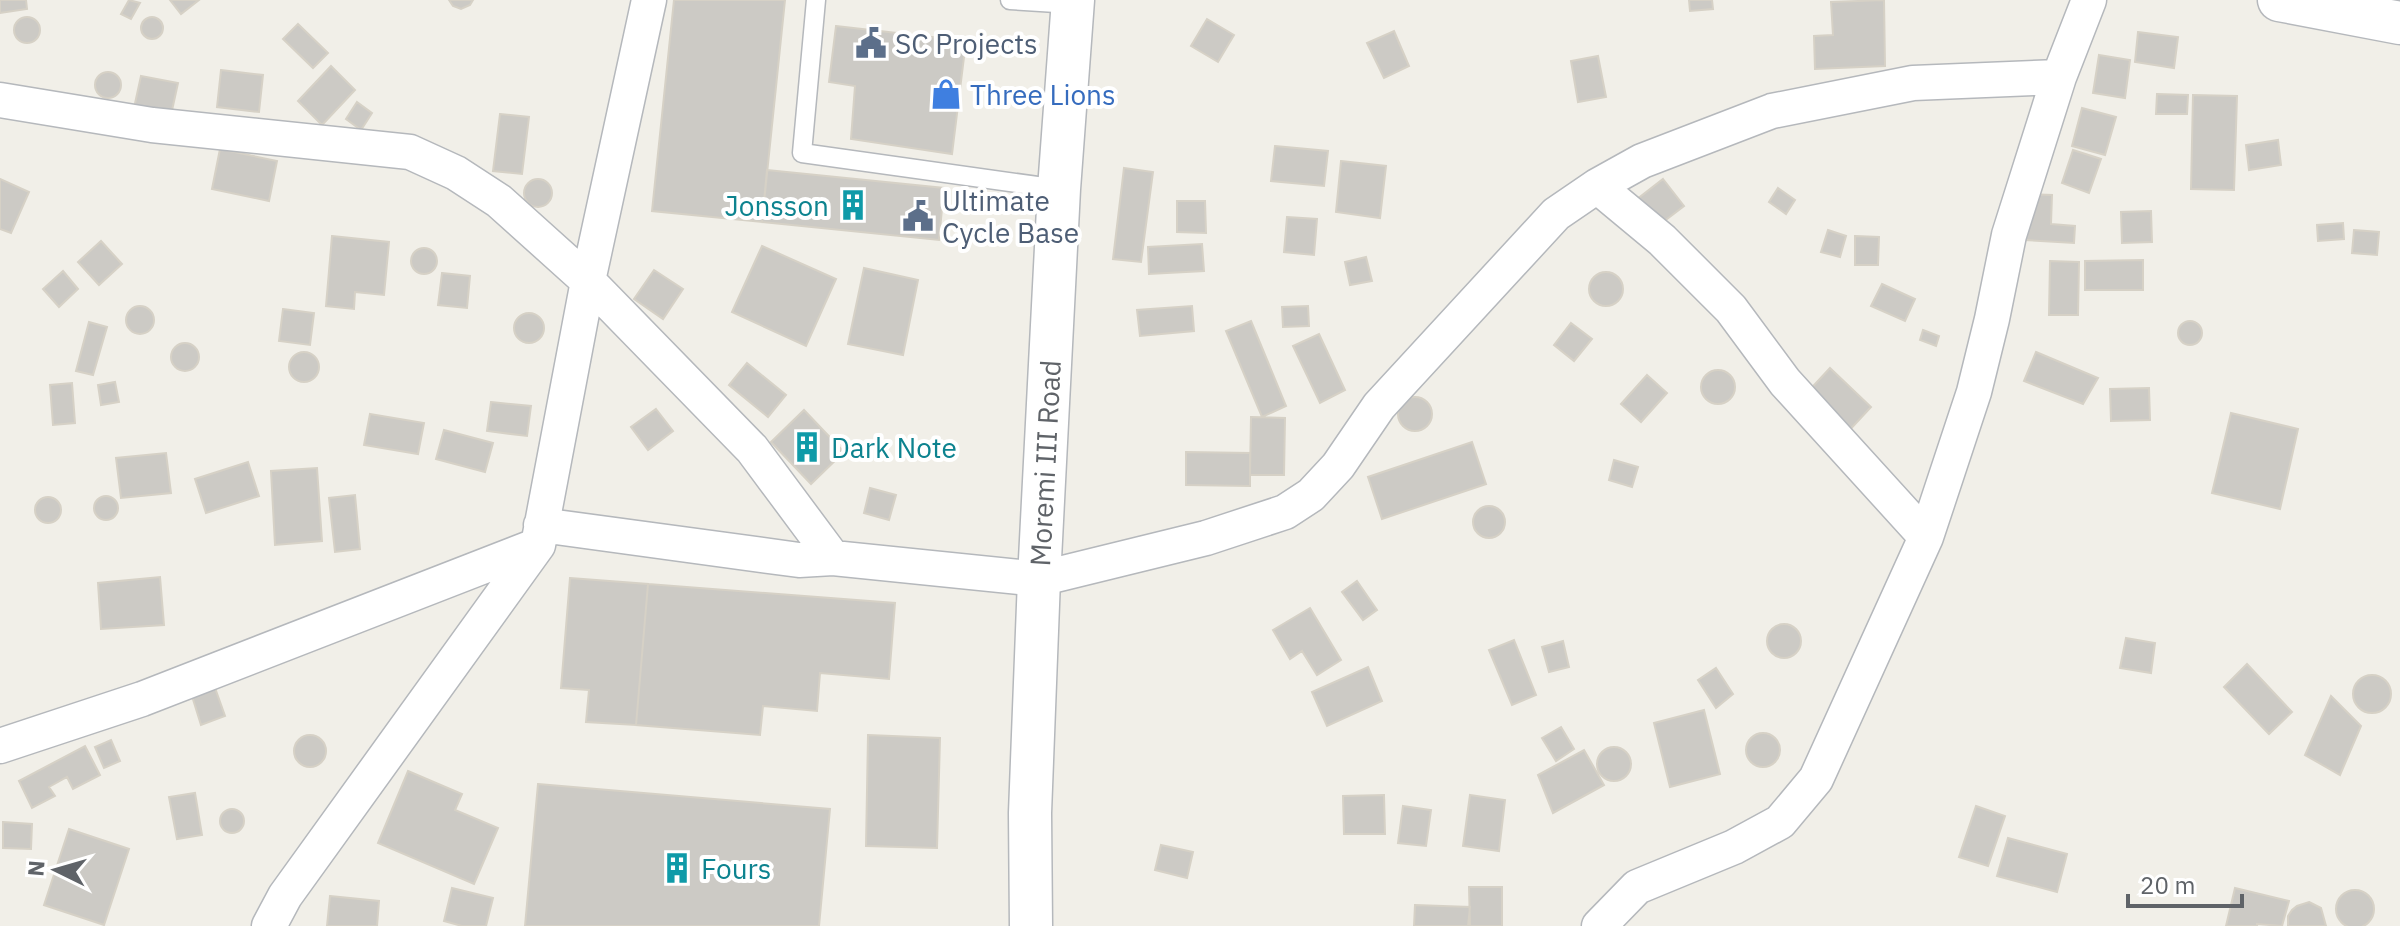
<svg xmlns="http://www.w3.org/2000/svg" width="2400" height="926" font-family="'IBM Plex Sans',sans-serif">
  <rect width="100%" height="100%" fill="#f1efe8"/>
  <path fill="#cccac5" stroke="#d6d1c6" stroke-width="2" d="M0,0H26L27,9L0,13Z
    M129,0L140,3L131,19L121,14Z
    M170,0H199L181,14Z
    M449,0H473L470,5L461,9L453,6Z
    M674,0H785L762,222L652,211Z
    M1689,0H1712L1713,9L1690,11Z
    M1884,0L1885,66L1815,69L1814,36L1833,35L1831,2Z
    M141 28a11 11 0 1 1 22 0a11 11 0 1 1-22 0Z
    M14 30a13 13 0 1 1 26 0a13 13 0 1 1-26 0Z
    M1207,19L1234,35L1218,62L1191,46Z
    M298,24L328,53L313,68L283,39Z
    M836,26L966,41L952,154L851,139L855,86L829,82Z
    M1394,31L1409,66L1384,78L1367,43Z
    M2138,32L2178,37L2174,68L2135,62Z
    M2099,55L2130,60L2125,98L2093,93Z
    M1598,56L1606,97L1578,102L1571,61Z
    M331,66L355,90L322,125L298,101Z
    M221,70L263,75L259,112L217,107Z
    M95 85a13 13 0 1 1 26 0a13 13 0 1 1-26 0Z
    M141,76L178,83L171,115L134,108Z
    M2157,94L2188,95L2187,114H2156Z
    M2193,95L2237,96L2234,190L2191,189Z
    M357,102L372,113L361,130L346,119Z
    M2082,108L2116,117L2105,155L2072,146Z
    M500,114L529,117L522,174L493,171Z
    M2278,140L2281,165L2249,170L2246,145Z
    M1275,146L1328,151L1324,186L1271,181Z
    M220,149L277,161L269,201L212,189Z
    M2073,150L2101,159L2089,193L2062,183Z
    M1341,161L1386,166L1380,218L1336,212Z
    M1124,168L1153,172L1141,262L1113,259Z
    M767,170L944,188L939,240L762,222Z
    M0,179L29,192L11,233L0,229Z
    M1663,179L1684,206L1658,226L1636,200Z
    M524 193a14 14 0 1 1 28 0a14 14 0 1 1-28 0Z
    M1778,188L1795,200L1786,214L1769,202Z
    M2028,194L2052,195L2051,224L2075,226L2074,243L2025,240Z
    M1177,201H1205L1206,233L1177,232Z
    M2151,211L2152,242L2122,243L2121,212Z
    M1287,217L1317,219L1314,255L1284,252Z
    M2343,223L2344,239L2318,241L2317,225Z
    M1828,230L1846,236L1840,257L1821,252Z
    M2354,230L2379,232L2377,255L2352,253Z
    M332,236L389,242L384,295L355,292L354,309L326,306Z
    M1855,236L1879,237L1878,265H1855Z
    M101,241L122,264L99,285L78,262Z
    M1202,244L1204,271L1149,274L1148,247Z
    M762,246L836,279L806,346L732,312Z
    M411 261a13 13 0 1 1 26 0a13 13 0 1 1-26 0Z
    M1366,257L1372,281L1350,285L1345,262Z
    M2143,260V290H2085V261Z
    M2050,261L2079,262L2078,315H2049Z
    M864,268L918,280L903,355L848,344Z
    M654,270L683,289L663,319L634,299Z
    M63,271L78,289L59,307L43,289Z
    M1589 289a17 17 0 1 1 34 0a17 17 0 1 1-34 0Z
    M442,273L470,276L467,308L438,305Z
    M1882,284L1915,299L1905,321L1871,306Z
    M1192,306L1194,331L1140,336L1137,310Z
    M1308,306L1309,326L1283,327L1282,307Z
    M126 320a14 14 0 1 1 28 0a14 14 0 1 1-28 0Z
    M283,309L314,313L310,345L279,341Z
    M514 328a15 15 0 1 1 30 0a15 15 0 1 1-30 0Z
    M2178 333a12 12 0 1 1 24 0a12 12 0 1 1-24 0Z
    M1251,321L1286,406L1262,417L1226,331Z
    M89,322L107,327L93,375L76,371Z
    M1571,323L1592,339L1574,361L1554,345Z
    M1923,330L1939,336L1936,346L1920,340Z
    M1319,334L1345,390L1320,403L1293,346Z
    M171 357a14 14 0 1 1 28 0a14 14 0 1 1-28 0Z
    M289 367a15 15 0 1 1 30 0a15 15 0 1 1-30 0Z
    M2036,352L2098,378L2083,404L2024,381Z
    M747,363L786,395L768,417L729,385Z
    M1830,368L1871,407L1844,436L1803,397Z
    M1701 387a17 17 0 1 1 34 0a17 17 0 1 1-34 0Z
    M1647,375L1667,393L1641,422L1621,404Z
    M115,382L119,402L101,405L98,385Z
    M72,383L75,423L53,425L50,385Z
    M2149,388L2150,420L2111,421L2110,389Z
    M1398 414a17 17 0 1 1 34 0a17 17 0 1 1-34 0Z
    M491,402L531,406L527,436L487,431Z
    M656,409L673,431L648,450L631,427Z
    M804,410L844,452L811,484L771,442Z
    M2231,413L2298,429L2280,509L2212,493Z
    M370,414L424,423L418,454L364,445Z
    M1251,417L1285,418L1284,475H1250Z
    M444,430L493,443L485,472L436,459Z
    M1472,442L1486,484L1382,519L1368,477Z
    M1186,452L1250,453V486L1186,485Z
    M166,453L171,493L121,498L116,458Z
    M1614,460L1638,467L1632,487L1609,480Z
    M248,462L259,496L206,513L195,479Z
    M317,468L322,541L275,545L271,471Z
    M870,488L896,495L889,520L864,513Z
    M355,495L360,549L335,552L329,498Z
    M94 508a12 12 0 1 1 24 0a12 12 0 1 1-24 0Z
    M35 510a13 13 0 1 1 26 0a13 13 0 1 1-26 0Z
    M1473 522a16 16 0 1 1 32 0a16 16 0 1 1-32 0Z
    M160,577L164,625L101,629L98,583Z
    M570,578L648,584L636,725L586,722L589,690L561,688Z
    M1357,581L1377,610L1363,620L1342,592Z
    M648,584L895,603L889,679L820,673L817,711L763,706L760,735L636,725Z
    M1310,608L1341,660L1317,675L1302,651L1290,659L1273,630Z
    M1767 641a17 17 0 1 1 34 0a17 17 0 1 1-34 0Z
    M2126,638L2155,643L2151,673L2120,668Z
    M1514,640L1536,695L1512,705L1489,650Z
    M1563,641L1569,667L1549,672L1542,647Z
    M2247,664L2292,712L2269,734L2224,687Z
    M1368,667L1382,701L1327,726L1312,692Z
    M1716,668L1733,694L1716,708L1698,680Z
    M2353 694a19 19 0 1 1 38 0a19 19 0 1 1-38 0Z
    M214,685L225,716L201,725L191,693Z
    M2331,696L2361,726L2340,775L2305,755Z
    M1704,710L1720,774L1670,787L1654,723Z
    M1561,727L1574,749L1556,761L1542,738Z
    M1746 750a17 17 0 1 1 34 0a17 17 0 1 1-34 0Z
    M868,735L940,738L937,848L866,846Z
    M294 751a16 16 0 1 1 32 0a16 16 0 1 1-32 0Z
    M111,740L120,761L104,768L95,747Z
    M85,746L100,775L73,789L67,777L49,787L55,796L32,808L19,781Z
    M1597 764a17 17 0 1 1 34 0a17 17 0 1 1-34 0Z
    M1584,750L1604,785L1553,813L1538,775Z
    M408,771L462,794L455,810L498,828L474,884L378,843Z
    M538,784L830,809L819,926H525Z
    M195,793L202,835L177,839L169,797Z
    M1384,795L1385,834H1344L1343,796Z
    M1470,795L1505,800L1499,851L1463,846Z
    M1403,806L1431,810L1426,846L1398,843Z
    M1976,806L2005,816L1988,866L1959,857Z
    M220 821a12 12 0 1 1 24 0a12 12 0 1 1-24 0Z
    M3,822L32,824L31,849L3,848Z
    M69,829L129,849L104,925L44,905Z
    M2008,838L2067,854L2057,892L1997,876Z
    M1161,845L1193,852L1187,878L1155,870Z
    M1469,887H1502V926H1470Z
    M452,888L493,898L486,926H462L444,921Z
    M2235,888L2289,901L2282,926L2257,924V926H2226Z
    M2336 909a19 19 0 1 1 38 0a19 19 0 1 1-38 0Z
    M330,896L379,901L377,926H327Z
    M2309,902L2321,908L2326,926H2288V916L2292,910L2297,906Z
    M1415,905L1470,907L1468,926H1414Z"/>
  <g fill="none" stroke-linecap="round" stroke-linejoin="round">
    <defs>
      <path id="service" d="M816,0L802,153L1059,189
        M1010,0L1072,4"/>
      <path id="minor" d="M0,100L152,125L410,152L456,173L499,201L588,281L752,449L833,558
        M1597,186L1662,240L1731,309L1785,382L1926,537
        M541,525L799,560L833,558L1039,579L1206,538L1285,512L1311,495L1338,466L1379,406L1556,214L1597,186L1642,161L1772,111L1913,83L2059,77
        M0,746L142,699L538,545
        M269,926L285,896L538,545L588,281L649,0
        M1599,926L1637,887L1734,847L1780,822L1816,779L1926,537L1974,392L1992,319L2009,235L2059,77L2089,0"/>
      <path id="tertiary" d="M2279,0L2400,23
        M1031,926L1030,813L1039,579L1059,189L1073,0"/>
    </defs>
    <use href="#service" stroke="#b5b8bc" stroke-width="21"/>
    <use href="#minor" stroke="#b5b8bc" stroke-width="37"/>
    <use href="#tertiary" stroke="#b5b8bc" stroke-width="45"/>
    <use href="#service" stroke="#fff" stroke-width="18"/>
    <use href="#minor" stroke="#fff" stroke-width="34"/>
    <use href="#tertiary" stroke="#fff" stroke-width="42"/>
  </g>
  <defs>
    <symbol id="civic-bare" viewBox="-9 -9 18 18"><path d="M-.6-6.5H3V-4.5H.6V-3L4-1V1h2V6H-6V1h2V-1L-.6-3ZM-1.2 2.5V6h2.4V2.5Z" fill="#5c6f8a" stroke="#fff" stroke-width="2.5" paint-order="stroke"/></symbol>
    <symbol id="shop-bare" viewBox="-9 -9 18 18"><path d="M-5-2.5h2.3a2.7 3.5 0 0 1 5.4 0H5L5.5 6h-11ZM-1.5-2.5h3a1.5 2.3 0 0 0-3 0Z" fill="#3f7fe0" stroke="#fff" stroke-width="2.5" paint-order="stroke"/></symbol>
    <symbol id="building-bare" viewBox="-9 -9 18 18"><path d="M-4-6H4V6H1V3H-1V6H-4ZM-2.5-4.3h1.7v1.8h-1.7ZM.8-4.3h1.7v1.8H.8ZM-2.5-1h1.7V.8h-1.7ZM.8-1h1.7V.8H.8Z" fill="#0f9aa8" stroke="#fff" stroke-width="2.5" paint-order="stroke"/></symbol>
  </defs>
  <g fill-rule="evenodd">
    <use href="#civic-bare" x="849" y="21" width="44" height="44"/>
    <use href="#shop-bare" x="924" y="72" width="44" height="44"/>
    <use href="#building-bare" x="831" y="183" width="44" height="44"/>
    <use href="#civic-bare" x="896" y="194" width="44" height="44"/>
    <use href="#building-bare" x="785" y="425" width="44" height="44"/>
    <use href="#building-bare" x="655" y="846" width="44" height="44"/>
  </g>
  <g text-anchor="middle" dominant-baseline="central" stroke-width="8" stroke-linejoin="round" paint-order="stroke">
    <g font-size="28" fill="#4e5e75" stroke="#fff" text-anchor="start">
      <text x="895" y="43">SC Projects</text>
      <text x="942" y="200">Ultimate<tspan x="942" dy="32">Cycle Base</tspan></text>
    </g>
    <g font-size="28" fill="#366cbe" stroke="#fff" text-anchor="start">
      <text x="970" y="94">Three Lions</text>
    </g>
    <g font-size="28" fill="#0d838f" stroke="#fff" text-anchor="start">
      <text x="829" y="205" text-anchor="end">Jonsson</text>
      <text x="831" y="447">Dark Note</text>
      <text x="701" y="868">Fours</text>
    </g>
    <g font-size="28" fill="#5f6368" stroke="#fff">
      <text transform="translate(1045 463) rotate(-87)">Moremi III Road</text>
    </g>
  </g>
  <g transform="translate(56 870) rotate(275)" stroke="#ffffff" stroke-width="6" paint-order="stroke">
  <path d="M0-6L14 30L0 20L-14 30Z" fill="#5f6368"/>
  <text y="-12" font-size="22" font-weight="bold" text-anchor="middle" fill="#5f6368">N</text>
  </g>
  <path d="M2128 894v12h114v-12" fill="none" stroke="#5f6368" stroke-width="4"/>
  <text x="2140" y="894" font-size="24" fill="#5f6368" stroke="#ffffff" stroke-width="6" paint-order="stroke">20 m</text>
</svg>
